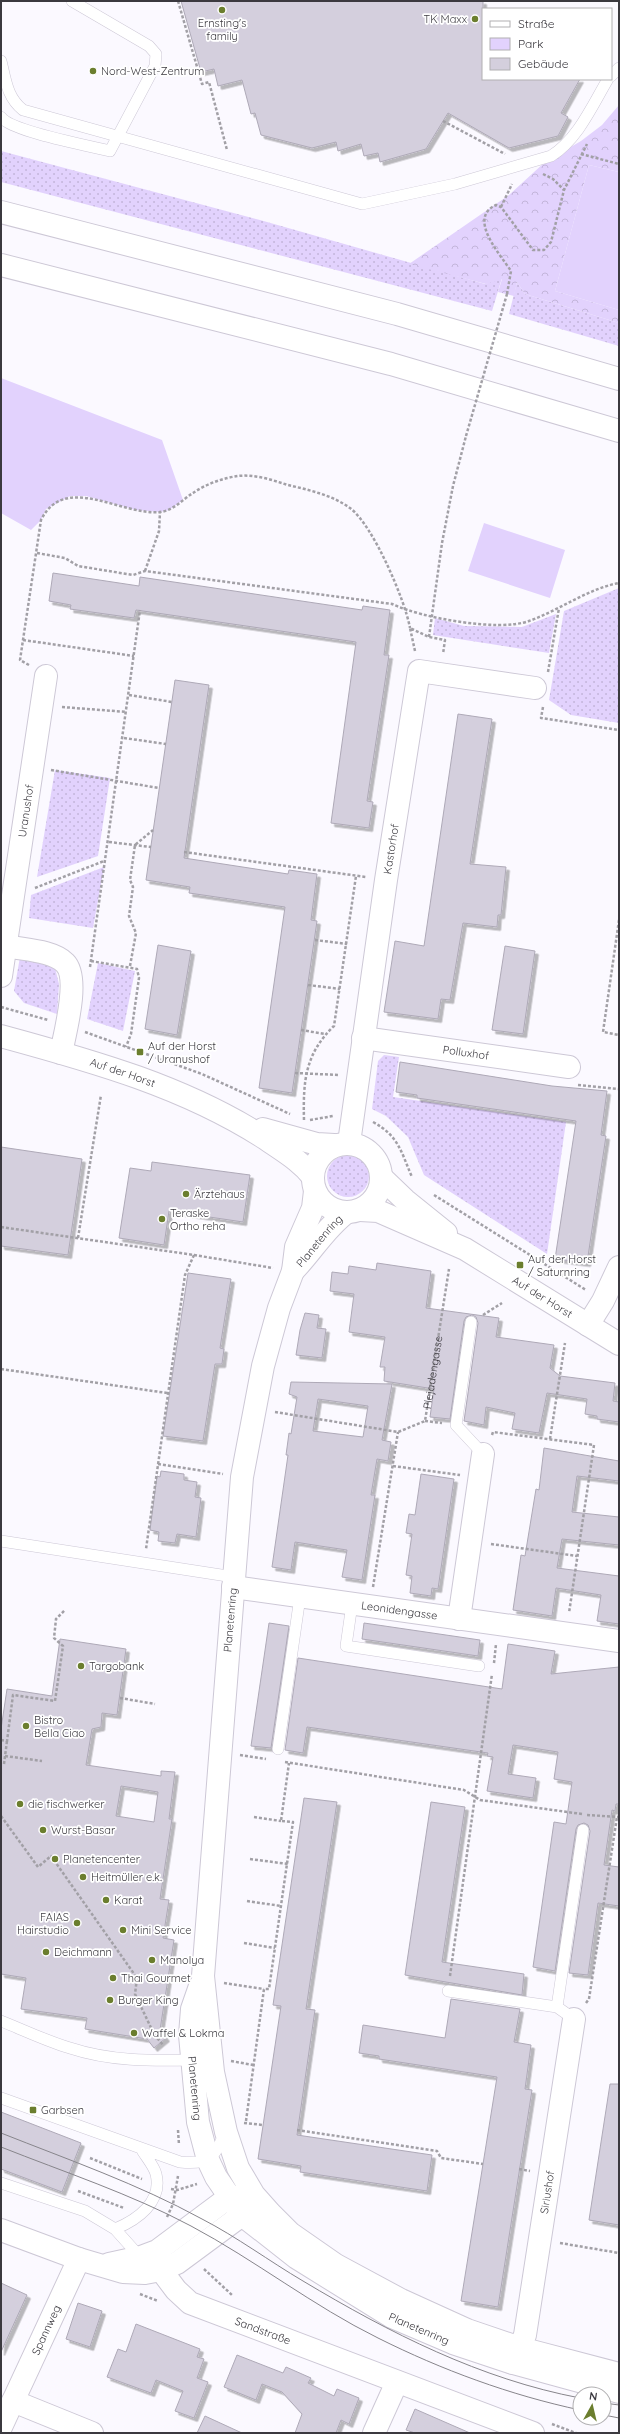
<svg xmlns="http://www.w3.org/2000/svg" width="620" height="2434" font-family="Quicksand,sans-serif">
  <defs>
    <pattern id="grass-dots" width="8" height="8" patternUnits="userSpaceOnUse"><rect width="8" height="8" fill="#e2d2fd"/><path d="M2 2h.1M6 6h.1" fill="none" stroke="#c3b5da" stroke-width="1.8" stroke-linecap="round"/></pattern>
    <pattern id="forest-crowns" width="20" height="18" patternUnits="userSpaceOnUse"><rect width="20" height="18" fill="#e2d2fd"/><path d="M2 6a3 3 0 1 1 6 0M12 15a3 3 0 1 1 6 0" fill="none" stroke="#c3b5da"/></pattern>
    <filter id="shadow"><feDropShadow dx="3.5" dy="3.5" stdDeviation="0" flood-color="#0004"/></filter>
  </defs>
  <rect width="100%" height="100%" fill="#fbf9ff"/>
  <path fill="url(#grass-dots)" d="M1,151L260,220L485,284L502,278L492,311L1,182Z
    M517,282L525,294L619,323V346L509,314Z
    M619,588V723L571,715L549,700L564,611Z
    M556,614L549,653L433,635L435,618L464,626L522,627Z
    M55,770L110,778L98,856L37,877Z
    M104,867L93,928L29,918L31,895Z
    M20,957L54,964L59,984L57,1014L24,1003L14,991Z
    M98,963L135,971L123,1031L87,1019Z
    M384,1055L399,1057L393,1097L566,1122L547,1254L424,1175L408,1137L386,1116L372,1109L378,1061Z
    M327 1176a21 21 0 1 1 42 0a21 21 0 1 1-42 0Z"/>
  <path fill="url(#forest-crowns)" d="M619,105V172L589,165L555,291L619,310V323L525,294L517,282L514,296L498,292L502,279L486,284L409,264L509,195L545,162L581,141L602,125Z"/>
  <path fill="#e2d2fd" d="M589,165L619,172V310L555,291Z
    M1,378L162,440L183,500L169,510L160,512L136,510L86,496H70L46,509L41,520L31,530L1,513Z
    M484,523L565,550L550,598L468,571Z"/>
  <path fill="#d4cfdd" stroke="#aea9b7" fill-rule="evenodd" filter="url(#shadow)" d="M181,1H483V79H580L561,113L568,117L558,136L509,148L448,113L426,149L380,162L378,153L364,156L361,144L338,151L336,142L312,148L261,135L255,113L251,114L242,80L218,86L214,69L201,72Z
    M53,573L139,586L140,577L362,610L363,606L390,610L384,655H389L367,801L373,802L369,828L331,823L356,642L136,610L134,618L70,609L71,605L49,601Z
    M175,680L209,685L184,858L288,874L289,870L317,874L311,920L317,921L292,1093L259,1088L285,907L189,893L190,887L146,880Z
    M458,714L492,719L470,864L506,867L501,915H498L497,927L463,923L450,1000L441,999L438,1019L384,1012L395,941L424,946Z
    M158,945L191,951L177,1035L145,1029Z
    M505,946L535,951L523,1034L492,1030Z
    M400,1062L552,1086L607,1091L601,1135L606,1136L587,1263L555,1259L576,1121L417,1098V1095L396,1092Z
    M1,1147L82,1159L68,1255L1,1246Z
    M152,1162L250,1175L243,1222L169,1211L164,1245L119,1238L130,1168L151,1171Z
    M377,1263L431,1271L426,1308L499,1318L496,1337L554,1345L550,1368L560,1376L615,1383L613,1401L619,1402V1422L597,1419V1416L585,1414L587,1399L547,1393L539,1433L512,1429L515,1413L486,1407L484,1425L464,1421L478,1323L476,1317L472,1315L466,1317L464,1321L450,1419L430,1417L434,1389L384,1381L385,1367H380L385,1337L349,1332L354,1294L330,1291L332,1272L348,1274L349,1266L376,1270Z
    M188,1273L231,1279L220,1348L224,1349L222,1364H215L203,1441L163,1436Z
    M305,1313L319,1315L317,1328L326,1329L322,1358L296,1355L300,1330Z
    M291,1382L392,1384L382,1440L391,1442L388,1461L377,1459L371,1495H375L362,1580L342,1577L347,1550L320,1546L295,1542L291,1570L272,1567L288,1455H286L289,1433L291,1434L297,1397L289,1394ZM318,1399L368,1406L363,1437L313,1431Z
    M544,1448L619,1461V1481L577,1476L572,1512L619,1517V1545L562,1539L557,1568L619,1576V1624L597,1621L601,1595L556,1588L552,1616L513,1610L521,1555L525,1556L536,1489L539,1490Z
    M161,1471L184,1474V1480L197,1482L195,1497L201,1498L196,1537L177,1534L175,1543L158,1541L159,1532L150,1530L157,1476L160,1477Z
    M421,1474L454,1479L438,1589L432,1588L431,1596L410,1593L412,1576L406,1575L412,1534L406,1533L409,1514L415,1515Z
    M269,1623L289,1626L271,1748L251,1746Z
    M364,1623L480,1640L478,1656L362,1639Z
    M60,1639L126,1649L117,1715L102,1713L101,1727L92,1729L86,1765L161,1776V1771L175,1772L169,1819H172L160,1899L169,1900L163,1938L174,1940L160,2030L166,2038L154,2048L147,2039L85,2029L87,2018L21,2009L26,1978L1,1974V1729L7,1689L52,1696ZM121,1786L158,1792L154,1822L116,1816Z
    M508,1644L555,1651L551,1674L619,1667V1804H616L615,1811L612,1810L604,1865L619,1867V1906L598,1903L588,1975L569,1973L590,1831L588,1825L584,1823L578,1825L576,1829L555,1971L533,1967L554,1822L566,1824L572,1782L554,1779L558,1752L513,1745L508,1774L536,1778L533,1798L487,1791L493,1757L487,1756L488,1753L307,1727L303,1753L285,1750L298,1658L502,1689Z
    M304,1798L337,1802L306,2009L315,2010L297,2135L432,2155L427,2191L300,2172L301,2166L258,2159L281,2006L273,2005Z
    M431,1802L465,1807L442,1962L524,1974L522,1995L405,1975Z
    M451,1999L520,2009L514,2042L531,2045L525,2089L532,2090L498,2307L461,2301L497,2077L379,2059V2056L359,2053L363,2025L445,2038Z
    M610,2084H619V2225L589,2220Z
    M1,2112L81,2143L62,2192L1,2169Z
    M1,2283L27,2295L1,2352Z
    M78,2303L102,2311L90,2347L66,2339Z
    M136,2324L200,2349L197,2357L204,2359L197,2378L208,2382L194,2418L175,2411L183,2391L156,2380L151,2393L107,2377L118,2349L126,2352Z
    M237,2355L283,2373L286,2367L311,2378L308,2383L334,2396L337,2389L359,2398L349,2424L341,2420L336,2433H295L302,2414L282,2392L262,2384L256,2400L224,2387Z
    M415,2409L470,2433H415L406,2430Z
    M205,2416L242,2433H197Z"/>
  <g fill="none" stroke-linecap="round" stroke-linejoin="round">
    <defs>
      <path id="service" d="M1,61C6,81 7,97 23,110L362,204L455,184L551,156C578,139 592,106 608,79
        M611,76L619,68
        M1,117C10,131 90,146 110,151L155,66L156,54L149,46L72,1
        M471,1322L456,1425L483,1454
        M1,1541L234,1577
        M352,1604L346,1646L479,1666
        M278,1749L300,1597
        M448,1991L557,2007L574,2019
        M557,2007L583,1830
        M1,2021C24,2030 46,2041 70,2048C109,2061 151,2061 191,2060
        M1,2098L180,2162C208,2165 214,2159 225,2133
        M1,2183L85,2211L115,2229L141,2258
        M115,2229C137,2220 163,2202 156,2174C154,2166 146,2157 142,2150"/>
      <g id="minor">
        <path d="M6,946C23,950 52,950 65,963C80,978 65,1033 61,1053"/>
        <path id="s2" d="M1,976L46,676"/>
        <path id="s3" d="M363,1038L569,1067"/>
        <path id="s4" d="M349,1143L386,880L419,671L535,688"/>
        <path d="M588,1325L603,1301L619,1267"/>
        <path id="s5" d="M233,1587L619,1641"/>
        <path d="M459,1619L483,1454"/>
        <path id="s6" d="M161,2270L176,2290L190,2303L533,2433"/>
        <path id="s7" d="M513,2363L525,2335L574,2019"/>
        <path d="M13,2401L92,2433"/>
        <path id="s8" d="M1,2427L79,2259"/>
        <path d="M374,2433L397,2382"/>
      </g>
      <g id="tertiary">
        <path id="s9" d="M1,1036C93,1061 186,1087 266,1139C283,1151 301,1161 313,1177"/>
        <path d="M263,1129L317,1144L334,1145"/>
        <circle cx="347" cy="1178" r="34"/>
        <path d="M382,1178L405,1200L446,1233"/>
        <path d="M315,1191L313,1208L296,1247L293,1271L279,1308L263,1366L242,1477L203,1976L213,2072L226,2132L238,2168L254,2195L270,2213L290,2233L336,2265L401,2300L467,2330L520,2348L619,2374"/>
        <path id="s10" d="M360,1210L378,1211L465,1249L619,1344"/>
        <path id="s11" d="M293,1271C312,1252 325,1228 347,1212"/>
        <path id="s12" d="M200,1986L192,2009L190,2035L198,2122L208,2160L216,2177L242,2215L297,2258L392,2317L453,2343L513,2363L619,2392"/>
        <path d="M1,2230L79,2259L123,2272L145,2273L161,2270L177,2263L242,2215L249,2204"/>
        <path d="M109,2264L141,2257L157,2251L228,2198L243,2196"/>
      </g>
      <path id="motorway" d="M1,212L397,314L619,379
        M1,265L391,364L619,431"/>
    </defs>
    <use href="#service" stroke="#cdc8d6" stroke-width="12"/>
    <use href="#minor" stroke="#cdc8d6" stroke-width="24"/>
    <use href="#tertiary" stroke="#cdc8d6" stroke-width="24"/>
    <use href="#motorway" stroke="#cdc8d6" stroke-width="24"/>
    <g stroke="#a2a0a6" stroke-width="2.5" stroke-dasharray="3 2" stroke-linecap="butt">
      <path d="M178,1L202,84L209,82L227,150"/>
      <path d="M443,121L505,154"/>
      <path d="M581,154L619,164"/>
      <path d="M543,174L553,179L564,190"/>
      <path d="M501,207L512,184"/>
      <path d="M507,294L511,271C500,254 467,218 496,205L501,207L533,250H544L551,242L564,190L587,144"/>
      <path d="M37,553L65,558L78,566L133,575L145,571L392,604C422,618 498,632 529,621C560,610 587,589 619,583"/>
      <path d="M145,571L159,531L160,512"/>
      <path d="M429,637L442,543L453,486L466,436"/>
      <path d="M23,640L134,656"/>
      <path d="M415,651L410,628L429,637L445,640L443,654"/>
      <path d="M29,665L20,660L41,520C65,472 121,516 160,512C173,511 183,499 193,493C206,484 223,478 238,476C255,474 272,480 288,485C309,490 332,495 350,508C373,525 405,600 410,628"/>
      <path d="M548,672L559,608"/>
      <path d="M129,695L172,702"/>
      <path d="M62,707L127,712"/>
      <path d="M543,707L541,718L619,730"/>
      <path d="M124,738L166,744"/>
      <path d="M51,770L159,788"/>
      <path d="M109,842L151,847"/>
      <path d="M184,852L366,877"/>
      <path d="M35,888L104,861"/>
      <path d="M619,920L603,1032L619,1035"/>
      <path d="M315,940L347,944"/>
      <path d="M91,961L137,969L139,978L131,1034L126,1047"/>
      <path d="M130,966L136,933L129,916L133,887L130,880L135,845L153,830"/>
      <path d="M90,967L140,610"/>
      <path d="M308,985L340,989"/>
      <path d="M1,1007L48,1020"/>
      <path d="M301,1030L325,1034"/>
      <path d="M85,1032L202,1074L290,1114"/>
      <path d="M295,1073L339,1075"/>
      <path d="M578,1085L619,1089"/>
      <path d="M304,1120C303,1081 305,1054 334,1026L356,876"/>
      <path d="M310,1120L333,1116"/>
      <path d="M373,1122C399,1136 401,1152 412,1177"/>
      <path d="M434,1195L586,1290"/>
      <path d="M1,1227L194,1255L185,1275L146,1549"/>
      <path d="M78,1238L101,1095"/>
      <path d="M194,1255L273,1268"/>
      <path d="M483,1315L502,1303"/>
      <path d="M1,1369L167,1393"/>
      <path id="s1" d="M275,1412L398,1432L425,1421L449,1269"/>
      <path d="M425,1421L442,1423"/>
      <path d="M492,1435L493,1432L594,1445L569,1613"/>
      <path d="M550,1439L565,1343"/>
      <path d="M158,1464L223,1474"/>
      <path d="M393,1466L460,1475"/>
      <path d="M491,1544L577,1556"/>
      <path d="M373,1587L398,1432"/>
      <path d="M494,1663L496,1644"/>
      <path d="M120,1698L155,1704"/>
      <path d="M1,1740L7,1741L13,1695L55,1701L63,1646L54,1638L56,1619L65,1610"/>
      <path d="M240,1755L266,1759"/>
      <path d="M5,1756L42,1761"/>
      <path d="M285,1762L464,1790L480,1800L582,1814"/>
      <path d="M4,1764L7,1741"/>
      <path d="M587,1815L619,1817"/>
      <path d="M1,1816L38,1867L51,1856L137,1978L135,1994L154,2034L163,2045"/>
      <path d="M254,1817L281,1821"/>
      <path d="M250,1859L288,1864"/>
      <path d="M247,1901L281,1906"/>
      <path d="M244,1943L275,1948"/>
      <path d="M450,1976L492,1674"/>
      <path d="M224,1983L264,1989"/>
      <path d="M586,2003L589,1999L617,1817"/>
      <path d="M231,2061L253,2065"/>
      <path d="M246,2121L264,1989H269L293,1822L281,1821L289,1763"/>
      <path d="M244,2123L263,2125"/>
      <path d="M178,2130L179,2145"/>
      <path d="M297,2130L437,2151L441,2158L483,2164"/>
      <path d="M90,2158L142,2179"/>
      <path d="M519,2169L530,2171"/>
      <path d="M171,2189L177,2190L197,2184"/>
      <path d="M78,2191L124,2208"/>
      <path d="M167,2217L173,2204L178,2176"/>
      <path d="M560,2243L619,2253"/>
      <path d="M204,2269L232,2295"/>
      <path d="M140,2294L158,2301"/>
      <path d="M552,2424L576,2433"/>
    </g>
    <use href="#service" stroke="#fff" stroke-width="11"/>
    <use href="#minor" stroke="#fff" stroke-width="22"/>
    <use href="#tertiary" stroke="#fff" stroke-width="22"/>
    <use href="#motorway" stroke="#fff" stroke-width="22"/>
    <path stroke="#87858b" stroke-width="1" d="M1,2133C69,2160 138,2184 202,2219C237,2237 269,2261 303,2281C390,2333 480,2379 580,2398
      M1,2147C64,2172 131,2194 191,2226C255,2260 313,2306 378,2338C442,2370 510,2395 580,2410
      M604,2403L619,2405
      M604,2415L619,2418"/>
    <path stroke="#a2a0a6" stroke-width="2.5" stroke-dasharray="3 2" stroke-linecap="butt" d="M466,436L507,294"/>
  </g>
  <g fill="#6b7e2e" stroke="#fff" stroke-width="1.5">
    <circle cx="222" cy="10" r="4"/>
    <circle cx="475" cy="19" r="4"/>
    <circle cx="93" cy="71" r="4"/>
    <rect x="136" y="1048" width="8" height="8" rx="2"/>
    <circle cx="186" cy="1194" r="4"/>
    <circle cx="162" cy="1219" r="4"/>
    <rect x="516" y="1261" width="8" height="8" rx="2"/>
    <circle cx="81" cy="1666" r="4"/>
    <circle cx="26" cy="1726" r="4"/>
    <circle cx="20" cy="1804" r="4"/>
    <circle cx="43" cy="1830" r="4"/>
    <circle cx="55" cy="1859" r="4"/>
    <circle cx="83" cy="1877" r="4"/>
    <circle cx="106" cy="1900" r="4"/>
    <circle cx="77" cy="1923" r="4"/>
    <circle cx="123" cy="1930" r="4"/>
    <circle cx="46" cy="1952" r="4"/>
    <circle cx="152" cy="1960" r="4"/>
    <circle cx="113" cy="1978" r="4"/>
    <circle cx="110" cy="2000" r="4"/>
    <circle cx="134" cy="2033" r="4"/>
    <rect x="29" y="2106" width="8" height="8" rx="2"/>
  </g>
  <g text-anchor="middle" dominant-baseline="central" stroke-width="3.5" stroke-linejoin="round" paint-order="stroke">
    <g font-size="11" fill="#3b393f" stroke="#fff" text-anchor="start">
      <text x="467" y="19" text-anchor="end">TK Maxx</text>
      <text x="222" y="23" text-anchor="middle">Ernsting's<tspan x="222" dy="13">family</tspan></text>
      <text x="101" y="71">Nord-West-Zentrum</text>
      <text x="148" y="1046">Auf der Horst<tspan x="148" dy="13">/ Uranushof</tspan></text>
      <text x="194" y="1194">Ärztehaus</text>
      <text x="170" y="1213">Teraske<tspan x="170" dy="13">Ortho reha</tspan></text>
      <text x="528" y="1259">Auf der Horst<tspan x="528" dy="13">/ Saturnring</tspan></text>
      <text x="89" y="1666">Targobank</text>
      <text x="34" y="1720">Bistro<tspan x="34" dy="13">Bella Ciao</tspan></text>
      <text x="28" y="1804">die fischwerker</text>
      <text x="51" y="1830">Wurst-Basar</text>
      <text x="63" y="1859">Planetencenter</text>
      <text x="91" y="1877">Heitmüller e.k.</text>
      <text x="114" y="1900">Karat</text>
      <text x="69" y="1917" text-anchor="end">FAIAS<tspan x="69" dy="13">Hairstudio</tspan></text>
      <text x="131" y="1930">Mini Service</text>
      <text x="54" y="1952">Deichmann</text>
      <text x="160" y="1960">Manolya</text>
      <text x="121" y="1978">Thai Gourmet</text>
      <text x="118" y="2000">Burger King</text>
      <text x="142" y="2033">Waffel &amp; Lokma</text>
      <text x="41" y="2110">Garbsen</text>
    </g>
    <g font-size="11" fill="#3b393f" stroke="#fff">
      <text stroke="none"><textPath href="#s2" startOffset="167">Uranushof</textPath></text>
      <text stroke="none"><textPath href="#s4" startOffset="297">Kastorhof</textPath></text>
      <text stroke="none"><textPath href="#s3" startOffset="104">Polluxhof</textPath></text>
      <text stroke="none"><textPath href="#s9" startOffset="127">Auf der Horst</textPath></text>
      <text stroke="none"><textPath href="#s11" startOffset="40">Planetenring</textPath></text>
      <text stroke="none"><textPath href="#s10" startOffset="204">Auf der Horst</textPath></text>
      <text stroke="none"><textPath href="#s1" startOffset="203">Plejadengasse</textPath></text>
      <text stroke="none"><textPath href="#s5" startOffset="168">Leonidengasse</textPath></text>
      <text transform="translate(230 1620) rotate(-85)">Planetenring</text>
      <text stroke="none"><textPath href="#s12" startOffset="104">Planetenring</textPath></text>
      <text stroke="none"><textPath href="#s7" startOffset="175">Siriushof</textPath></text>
      <text stroke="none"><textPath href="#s12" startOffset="453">Planetenring</textPath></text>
      <text stroke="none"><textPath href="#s8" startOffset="107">Spannweg</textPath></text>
      <text stroke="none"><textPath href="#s6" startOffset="122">Sandstraße</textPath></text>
    </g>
  </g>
  <rect width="620" height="2434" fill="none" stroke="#3b393f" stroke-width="4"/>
  <rect x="482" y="8" width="130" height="72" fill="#ffffff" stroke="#b1b0b2"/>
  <rect x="490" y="21" width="20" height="6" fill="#ffffff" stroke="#b1b0b2"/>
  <text x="518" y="28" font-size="12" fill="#3b393f">Straße</text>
  <rect x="490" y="38" width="20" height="12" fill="#e2d2fd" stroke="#b1b0b2"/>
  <text x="518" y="48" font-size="12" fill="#3b393f">Park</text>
  <rect x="490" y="58" width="20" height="12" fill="#d4cfdd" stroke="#b1b0b2"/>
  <text x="518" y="68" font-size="12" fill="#3b393f">Gebäude</text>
  <g transform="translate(592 2406) rotate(8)"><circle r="19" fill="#ffffff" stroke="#b1b0b2"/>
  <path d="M0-3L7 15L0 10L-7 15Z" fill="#6b7e2e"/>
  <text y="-6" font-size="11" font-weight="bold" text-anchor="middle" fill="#3b393f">N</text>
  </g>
</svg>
